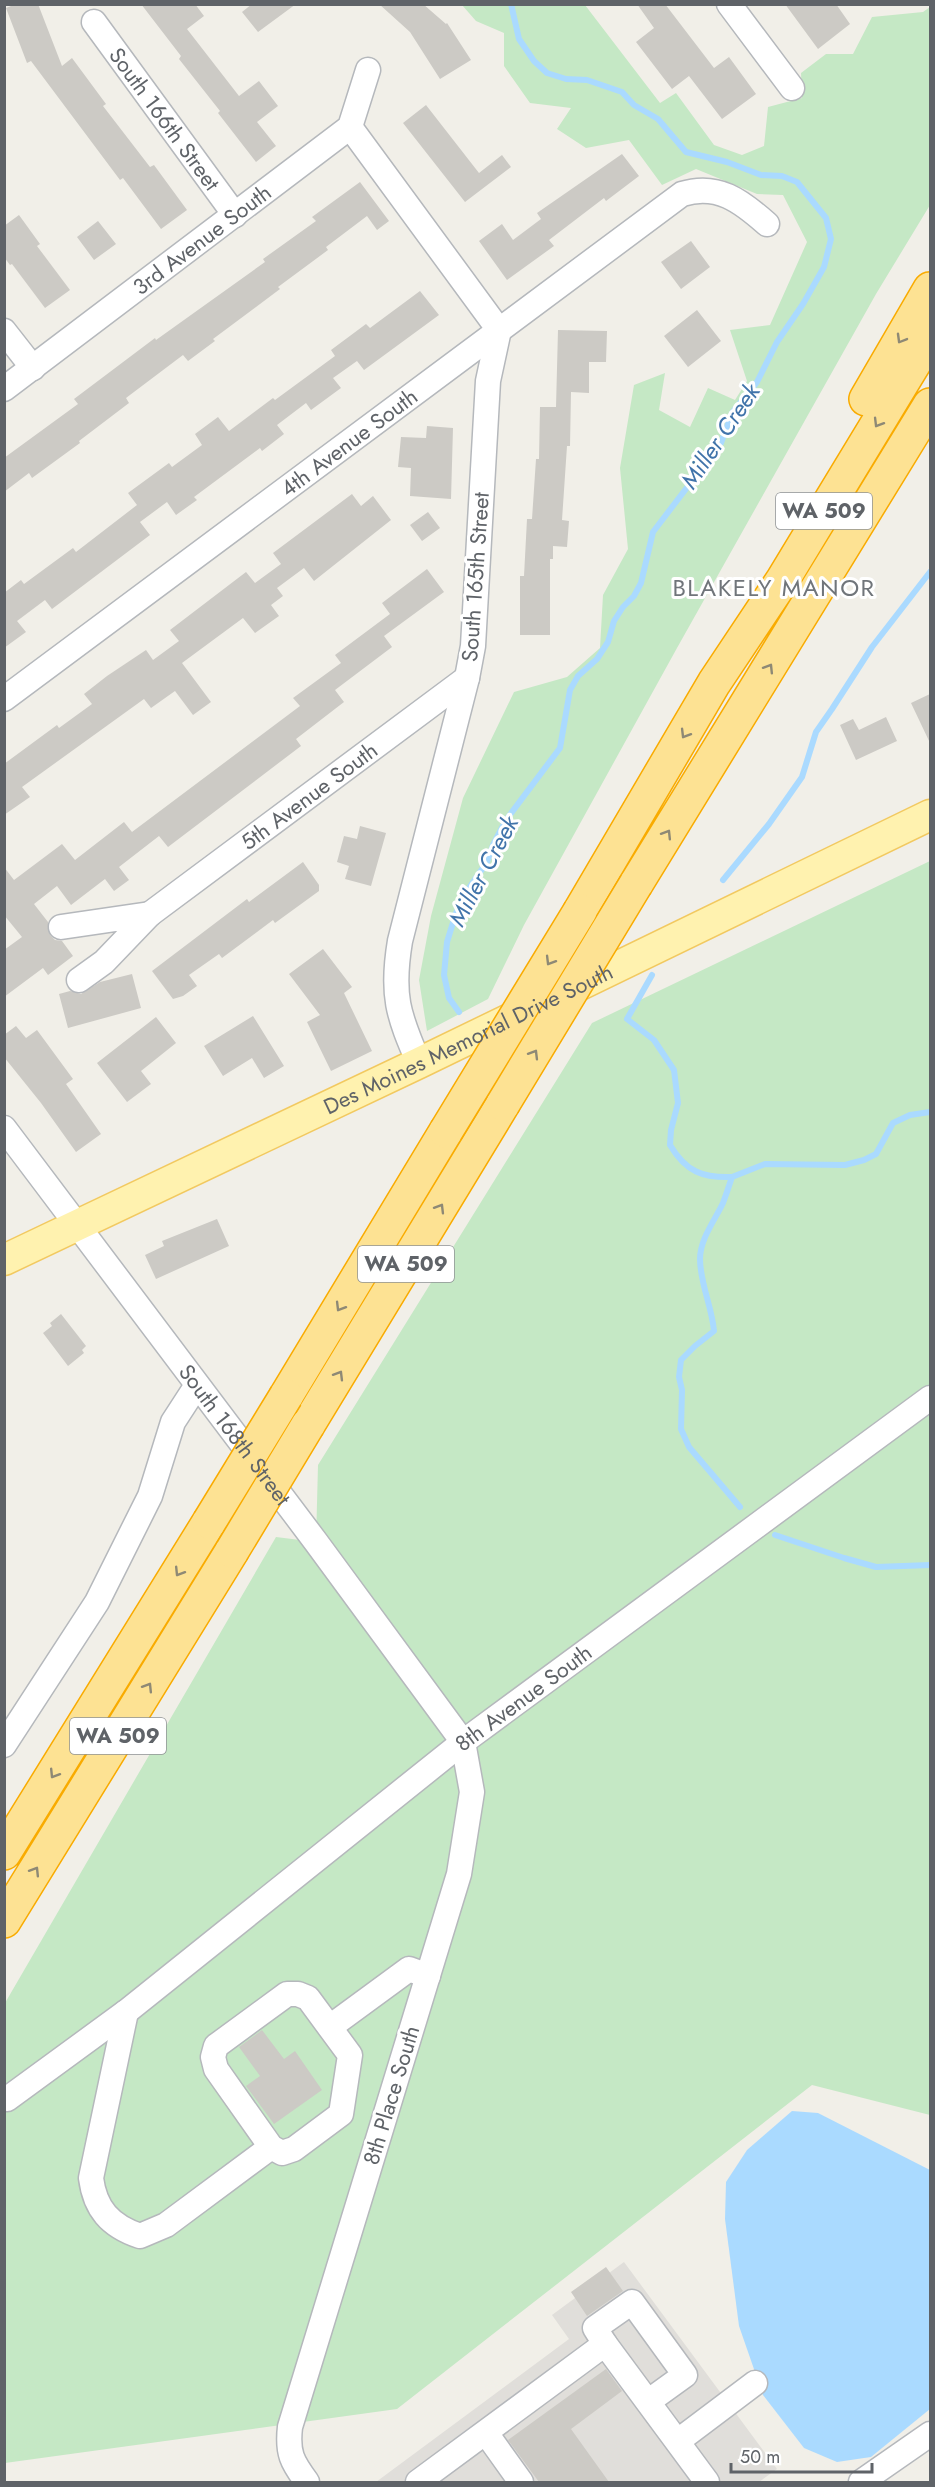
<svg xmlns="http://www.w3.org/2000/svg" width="935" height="2487" font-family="Jost,sans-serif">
  <rect width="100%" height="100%" fill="#f1efe8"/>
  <path fill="#e0deda" d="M624,2262L777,2469L759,2482H376L569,2339L552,2315Z"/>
  <path fill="#c5e8c5" d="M462,5H585L660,103L676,93L714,145L742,155L764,146L768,107L802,98L801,73L826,54H853L872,17L923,12L930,7V205L876,294L677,648L524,925L488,999L427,1031L419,980L431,916L463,798L514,692L567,677L600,648L603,595L628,549L620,468L634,385L665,373L659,410L690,427L708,388L735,400L747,381L730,330L770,325L807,242L783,195L757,194L696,169L662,185L629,140L586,148L557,129L571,108L530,103L504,66V33L476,21Z
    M930,861V2115L812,2085L397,2409L5,2463V2003L276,1537L316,1542L318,1465L592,1023Z"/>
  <path fill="#aadaff" d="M792,2111L818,2113L930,2170V2409L871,2457L837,2462L804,2448L763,2395L739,2326L725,2219L726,2182L747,2150Z"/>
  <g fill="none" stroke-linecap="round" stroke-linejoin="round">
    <path stroke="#aadaff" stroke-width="6" d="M723,880L769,824L802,777L816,732L832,709L872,647L930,572
      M652,975L627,1019L654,1040L674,1070L678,1103L671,1130L670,1145C686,1172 703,1178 732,1177C729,1186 726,1195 723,1203C715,1220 700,1239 700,1259C700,1283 712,1307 714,1331L695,1346L681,1360L679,1377L682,1390L681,1429L689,1447L740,1507
      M459,1012L449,998L444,975L447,942L456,913L467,891L487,862L493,845L506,820L560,748L570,690L578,676L597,659L608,642L614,621L623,607L634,596L641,583L653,532L721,443L732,413L757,382L777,342L803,304L824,267L831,239L826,218L797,182L782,176L761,175L727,162L686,152L658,119L634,105L622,92L587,80L566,79L547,73L534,61L519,39L511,4
      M732,1177L765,1164L845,1165L864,1160L876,1154L893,1123L910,1115L930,1112
      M775,1535L844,1558L876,1567L930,1565"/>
  </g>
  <path fill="#cccac5" d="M16,4H38L62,66L72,58L106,104L103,106L150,167L154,165L187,210L161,229L123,178L120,180L31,61L27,63L6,8Z
    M141,4H195L204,16L187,29L239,96L259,81L278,106L257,122L276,146L256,162L218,113L220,111L179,59L181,56Z
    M252,4H296L258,32L242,12Z
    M379,4H423L446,24L447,23L471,60L440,79L410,32Z
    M637,4H665L714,68L729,57L756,94L722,119L689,76L672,89L636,42L654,28Z
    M785,4H836L850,24L818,49Z
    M426,105L479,173L502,155L511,167L465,202L403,123Z
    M622,154L639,176L606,201L604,198L549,240L554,246L507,280L479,241L502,224L513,240L541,219L537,213Z
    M360,182L389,221L377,230L367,216L326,247L328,250L278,287L280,289L213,339L215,341L188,361L183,355L126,398L129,403L79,441L80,443L32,478L29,473L4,492V458L78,404L74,399L155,338L156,340L265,262L263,259L316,221L312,217Z
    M19,215L40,244L37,246L70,290L45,308L12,264L10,265L4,257V226Z
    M98,221L116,244L94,260L77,237Z
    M691,241L710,267L681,289L661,262Z
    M420,291L439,315L364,370L357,361L333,378L341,388L311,410L306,403L277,425L284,434L262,451L260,448L194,497L197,500L176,515L167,502L140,522L150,535L52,609L45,600L17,621L26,632L4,648V593L21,580L24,584L73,548L76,552L137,505L128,493L169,463L172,467L202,445L195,434L218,417L229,431L273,398L275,400L335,356L331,350L366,324L370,328Z
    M697,310L721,341L688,367L664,336Z
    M558,330L607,331L606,362H589V393L571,392L570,446H567L562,520L569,521L567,547L553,546V559H550V635H520V576H524L527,519H532L536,459H539L540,407H556Z
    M427,426L453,428L451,499L410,496L411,468L398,467L401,437L426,438Z
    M352,494L361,506L373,496L391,520L314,581L304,568L277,588L283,596L271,605L279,616L255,633L243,618L182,663L211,702L193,715L175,691L151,708L144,699L22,787L30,797L4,815V764L57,725L59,728L92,704L84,694L107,676L146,650L153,660L179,641L170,630L246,572L255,583L281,564L273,553Z
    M428,512L440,528L422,541L410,525Z
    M427,569L444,592L384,636L392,647L335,690L344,702L296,739L301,746L168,847L159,836L119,867L129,880L114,891L105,879L71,905L57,886L34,904L48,922L50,935L55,940L62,941L73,956L48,975L43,968L4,997V950L22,937L4,915V867L14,880L62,844L75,860L124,822L132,832L300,706L293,698L341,663L335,655L390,614L382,603Z
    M930,694V743L911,703Z
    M886,717L897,741L856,760L840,725L853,719L859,730Z
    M360,826L386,833L371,886L345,879L349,866L337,862L344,836L357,839Z
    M303,862L319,885V891L275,923L273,920L222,958L219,954L189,975L197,986L183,996L173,999L152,971L247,899L249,902Z
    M323,949L352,987L344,993L372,1051L331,1071L307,1022L320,1015L289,974Z
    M132,974L141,1008L68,1028L59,994L70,991L81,994L100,982Z
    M253,1016L284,1066L264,1078L252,1058L223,1076L204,1046Z
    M156,1017L176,1043L141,1071L151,1084L127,1102L97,1063Z
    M16,1026L26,1038L37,1030L73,1079L66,1084L101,1134L76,1152L41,1103L4,1057V1035Z
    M217,1219L229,1246L156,1279L145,1255L164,1246L162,1241Z
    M61,1314L86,1346L82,1350L84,1353L68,1366L43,1333L52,1326L50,1323Z
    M262,2030L284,2059L295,2051L322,2090L274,2124L246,2086L260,2076L239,2047Z
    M606,2267L623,2291L587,2316L571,2292Z
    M606,2369L622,2391L571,2429L609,2482H539L508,2440Z"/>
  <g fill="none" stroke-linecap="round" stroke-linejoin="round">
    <defs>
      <g id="minor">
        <path d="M729,4L792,88"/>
        <path id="s1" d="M94,22L235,215"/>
        <path d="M350,127L499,330L488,381L473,646L467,678L400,941C391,995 398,1015 419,1063"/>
        <path d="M4,331L33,368"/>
        <path id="s2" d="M4,389L350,127L368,70"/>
        <path id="s3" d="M4,699L682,194C718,183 741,201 767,224"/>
        <path id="s4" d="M150,914L467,678"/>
        <path d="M61,927L150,914L104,962L79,980"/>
        <path id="s5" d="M4,1128L316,1542L463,1742L472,1792L459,1874L290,2427C287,2453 292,2462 307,2482"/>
        <path d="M4,1745L97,1602L150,1496L173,1422L197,1385"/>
        <path d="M287,1994H298L308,1998L350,2055L341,2114L294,2149L282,2153L271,2147L216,2069L213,2057L216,2046Z"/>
        <path d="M126,2012L91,2178C95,2209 110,2226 140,2236L166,2225L271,2147"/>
        <path d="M330,2027L409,1969L428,1976"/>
        <path id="s6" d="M7,2099L126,2012L463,1742L930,1398"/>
        <path d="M605,2344L595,2328L632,2302L685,2375L649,2401"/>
        <path d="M486,2433L521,2482"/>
        <path d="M678,2441L755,2383"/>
        <path d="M418,2482L605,2344L707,2482"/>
        <path d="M861,2482L930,2434"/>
      </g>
      <g id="major">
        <path id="s7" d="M4,1260L419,1063L930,815"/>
      </g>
      <path id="highway" d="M866,399L930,289
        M636,884L930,405
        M580,911L714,683L782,581L930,337
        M286,1396L446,1131
        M308,1425L503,1104
        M4,1853L209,1522
        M4,1921L232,1551"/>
    </defs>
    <use href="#minor" stroke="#b5b8bc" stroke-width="27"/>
    <use href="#major" stroke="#f2c960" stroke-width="33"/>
    <use href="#highway" stroke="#f9ab00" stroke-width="36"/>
    <use href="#minor" stroke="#fff" stroke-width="24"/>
    <use href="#major" stroke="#fff2af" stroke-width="30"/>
    <use href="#highway" stroke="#fde293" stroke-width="33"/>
    <defs>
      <path id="highway-bridge" d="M503,1104L636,884
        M446,1131L580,911
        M209,1522L286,1396
        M232,1551L308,1425"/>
    </defs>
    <use href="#highway-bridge" stroke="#f9ab00" stroke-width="36" stroke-linecap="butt"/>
    <use href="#highway-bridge" stroke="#fde293" stroke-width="33"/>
  </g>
  <defs><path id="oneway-chevron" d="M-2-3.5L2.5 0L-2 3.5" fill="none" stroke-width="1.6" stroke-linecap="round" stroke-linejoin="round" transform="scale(1.5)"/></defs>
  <g stroke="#8e8975">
    <use href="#oneway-chevron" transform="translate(901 339) rotate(120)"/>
    <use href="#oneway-chevron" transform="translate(878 423) rotate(121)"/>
    <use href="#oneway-chevron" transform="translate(769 668) rotate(-58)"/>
    <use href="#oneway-chevron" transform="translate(685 734) rotate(121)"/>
    <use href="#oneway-chevron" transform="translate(667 834) rotate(-58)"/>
    <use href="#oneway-chevron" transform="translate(550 961) rotate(121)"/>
    <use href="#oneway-chevron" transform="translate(534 1054) rotate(-59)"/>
    <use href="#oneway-chevron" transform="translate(440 1208) rotate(-59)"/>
    <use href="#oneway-chevron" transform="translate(340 1307) rotate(121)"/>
    <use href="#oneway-chevron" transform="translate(339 1375) rotate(-59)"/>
    <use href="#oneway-chevron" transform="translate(179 1572) rotate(122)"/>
    <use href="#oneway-chevron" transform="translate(148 1687) rotate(-58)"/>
    <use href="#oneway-chevron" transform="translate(54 1774) rotate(122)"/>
    <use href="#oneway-chevron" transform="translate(35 1871) rotate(-58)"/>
  </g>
  <g text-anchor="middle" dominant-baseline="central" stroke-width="6" stroke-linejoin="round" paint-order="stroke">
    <g fill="#fff" stroke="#8f9295" stroke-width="1.5">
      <rect x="776" y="493" width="96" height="36" rx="4.5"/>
      <rect x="358" y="1246" width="96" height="36" rx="4.5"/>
      <rect x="70" y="1718" width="96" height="36" rx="4.5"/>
    </g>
    <g font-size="21" font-weight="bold" fill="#5f6368">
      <text x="824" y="511">WA 509</text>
      <text x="406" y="1264">WA 509</text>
      <text x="118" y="1736">WA 509</text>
    </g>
    <g font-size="22" fill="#5f6368" stroke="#fff">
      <text stroke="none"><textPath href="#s1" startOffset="120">South 166th Street</textPath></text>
      <text stroke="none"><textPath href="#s2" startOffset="248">3rd Avenue South</textPath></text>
      <text stroke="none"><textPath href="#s3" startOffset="430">4th Avenue South</textPath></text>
      <text transform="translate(475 577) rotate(-86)">South 165th Street</text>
      <text stroke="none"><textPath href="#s4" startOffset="198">5th Avenue South</textPath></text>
      <text stroke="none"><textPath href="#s7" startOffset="514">Des Moines Memorial Drive South</textPath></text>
      <text stroke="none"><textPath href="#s5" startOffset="384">South 168th Street</textPath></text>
      <text stroke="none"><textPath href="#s6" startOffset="654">8th Avenue South</textPath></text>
      <text transform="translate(391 2095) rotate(-73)">8th Place South</text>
    </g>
    <g font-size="24" font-style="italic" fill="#4174aa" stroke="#fff">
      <text transform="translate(720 436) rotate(-56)">Miller Creek</text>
      <text transform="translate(483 871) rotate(-62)">Miller Creek</text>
    </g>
    <g font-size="24" letter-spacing="1.5" fill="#70757a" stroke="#fff">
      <text x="774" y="587">BLAKELY MANOR</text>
    </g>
  </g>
  <rect width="935" height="2487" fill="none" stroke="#5f6368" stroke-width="12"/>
  <path d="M731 2463v9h141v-9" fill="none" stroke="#5f6368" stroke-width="3"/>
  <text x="740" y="2463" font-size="18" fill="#5f6368" stroke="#ffffff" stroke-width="4.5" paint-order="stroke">50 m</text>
</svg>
